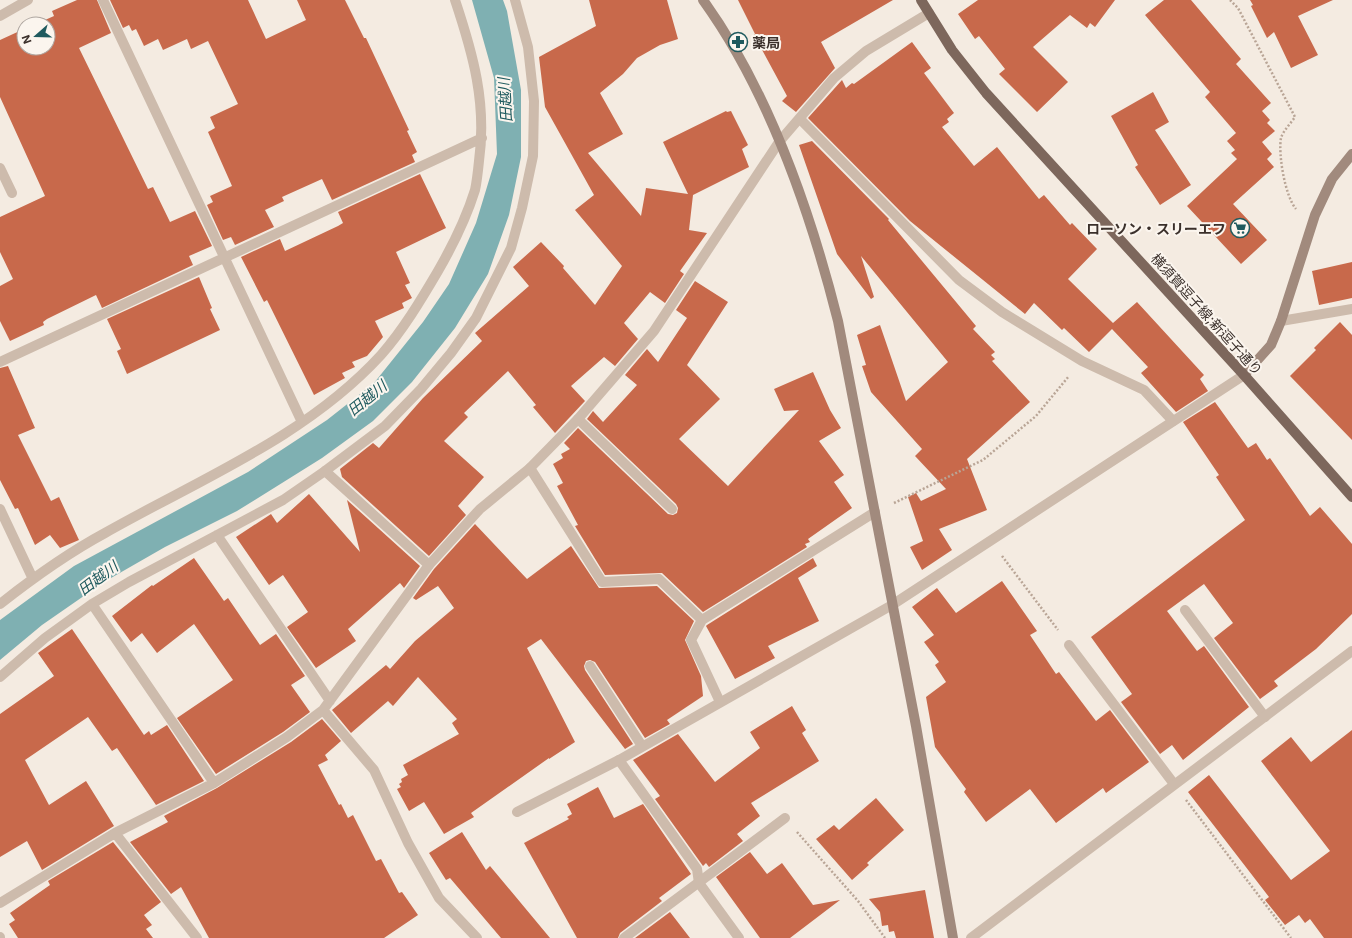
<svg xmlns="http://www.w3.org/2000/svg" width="1352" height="938" font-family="Inter,'Noto Sans JP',sans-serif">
  <rect width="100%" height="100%" fill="#f4ebe1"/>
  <path fill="#7fb0b2" d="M472,0H503L507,11L521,90V157L509,215L488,274L455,328L412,382L373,421L322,458L237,511L165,547L104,582L42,625L0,660V620L74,566L248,472L327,420L374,383L423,322L449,284L476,223L497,154L494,78Z"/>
  <path fill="#c8694b" d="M77,0H97L111,33L79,48L148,189L153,187L170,222L195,211L212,246L189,256L193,265L102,308L96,295L47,319L43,322L44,325L10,341L0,321V286L13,279L0,252V217L45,196L0,97V40L24,29V48H48V24H36L54,16L52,11Z
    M110,0H248L266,39L306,20L297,0H345L364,38H366L409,130L407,131L417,152L412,155L415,162L332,200L322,179L282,197L284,201L265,210L274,227L235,245L231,237L223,240L207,205L213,202L210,196L232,186L208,132L215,128L210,117L238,104L208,41L191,49L187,39L163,50L158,39L144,46L136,29L132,31L129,25L123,28Z
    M589,0H667L678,39L660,45L637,58L623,74L600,93L623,134L588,153L641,216L646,188L688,194L663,142L726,111L727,112L731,111L748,145L742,149L749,167L693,195L689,230L707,233L680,271L684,274L665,303L650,292L624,323L638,339L615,366L604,357L571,386L585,401L555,433L533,407L536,405L508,371L464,413L468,417L444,441L484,477L458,506L466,515L429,556L342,477L340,469L373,443L379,448L423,398L482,341L475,333L529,286L513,267L541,242L564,266L563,268L595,305L622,266L575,210L594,195L545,107L539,57L596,26Z
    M738,0H893L821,42L835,68L796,112L782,101L787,96L754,35L755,34Z
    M978,0H1115L1095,27L1090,23L1087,28L1070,15L1033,47L1068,82L1037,112L999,74L1005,69L979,36L975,39L958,14Z
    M1164,0H1191L1241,59L1236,64L1271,103L1262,111L1270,120L1267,123L1275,131L1262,142L1272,154L1267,159L1274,167L1233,204L1267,240L1241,264L1187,206L1237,159L1231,153L1235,150L1227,141L1236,133L1205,97L1210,92L1145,15Z
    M1250,0H1333L1298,16L1318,55L1291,68L1274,32L1267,38L1251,6L1253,5Z
    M912,42L931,68L924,73L954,113L947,119L949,122L942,127L974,166L997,147L1039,199L1044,195L1070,225L1072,223L1097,249L1068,279L1113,323L1137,302L1204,375L1200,379L1208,391L1176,412L1141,373L1148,367L1112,329L1089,352L1064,328L1062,330L1034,303L1025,314L910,221L808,118L842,80L846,88L852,83L854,84Z
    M1153,92L1169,122L1155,130L1191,185L1160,205L1135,167L1138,165L1111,116Z
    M812,141L889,219L888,220L976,326L973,329L995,352L991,355L995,359L992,361L1030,402L967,459L987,510L939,529L952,550L922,570L910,547L923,541L908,497L916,493L921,501L946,489L915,456L922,449L871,392L862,366L866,365L857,335L880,325L906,401L948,362L861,256L874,297L871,299L837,254L799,145Z
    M420,174L446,228L396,252L410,283L405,285L412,298L402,303L404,308L375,321L383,337L367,356L352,362L355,367L342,373L345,378L314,395L267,300L264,302L241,257L280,239L285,251L338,226L343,223L338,212Z
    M1352,262V298L1319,305L1312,271Z
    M199,277L212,308L210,309L220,330L127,374L117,351L121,349L107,319Z
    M695,281L728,302L687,365L720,399L679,439L728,486L799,410L784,411L774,389L813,372L830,410L841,428L819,441L844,475L834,482L852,508L808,539L810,542L805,544L807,547L703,612L662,573L605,575L575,526L578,525L557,486L563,483L553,464L563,458L561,454L570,449L564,443L578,428L668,514L673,515L677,513L678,508L676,504L587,419L593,411L603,422L637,385L625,375L647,349L658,362L687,318L676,310Z
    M1340,322L1352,335V440L1290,376L1316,350L1314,348Z
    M8,366L35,428L18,435L51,501L59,497L79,540L60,548L50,535L35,545L18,508L15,509L0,480V368Z
    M1215,402L1248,448L1256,443L1267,460L1270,458L1310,516L1320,507L1352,544V614L1316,649L1274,681L1278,686L1260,699L1214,638L1233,623L1204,584L1167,611L1197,651L1204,646L1249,707L1183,760L1172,745L1160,754L1121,702L1132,694L1091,637L1245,520L1216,477L1219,475L1183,422Z
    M309,494L360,552L347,500L420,566L404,588L400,583L348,629L356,641L316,668L287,627L308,612L283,575L269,585L236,537L271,514L277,523Z
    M475,524L527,579L571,546L599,588L657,586L694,621L685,640L701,676L703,696L667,720L670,724L645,738L595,662L590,660L586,661L584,666L585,670L633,744L625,749L541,639L527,648L575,742L549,759V758L471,813L474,817L444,834L424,802L409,811L397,789L401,787L399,784L402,782L401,779L408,775L403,765L459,734L452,723L457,719L418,677L393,706L388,701L351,733L332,710L386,665L390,669L415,641L454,608L438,586L416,600L413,598L434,569Z
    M194,558L224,601L228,598L260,645L276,634L305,676L291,685L310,712L283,732L216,774L177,718L233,680L194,624L157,653L142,633L131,642L112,616L152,585L153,586Z
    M813,558L817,566L798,578L819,621L768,646L775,658L735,679L706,626L707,625Z
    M1002,581L1037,631L1030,635L1056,674L1059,672L1096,721L1110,710L1149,762L1106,793L1103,788L1056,823L1030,789L986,822L964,792L966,789L935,747L926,697L946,682L935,665L939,662L924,642L934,635L912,607L937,588L956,613Z
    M72,629L144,735L149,731L151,735L167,725L204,781L156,805L117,748L112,751L88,717L25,760L49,805L86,781L114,826L42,870L27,841L0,857V714L54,676L38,653Z
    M792,706L806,730L802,733L819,761L751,803L760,816L737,834L743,841L709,867L706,863L703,866L655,799L660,796L633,760L678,734L715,782L760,748L750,732Z
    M322,719L341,741L325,755L328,760L318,765L339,805L341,804L348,818L353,815L376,861L381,859L399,893L402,892L418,915L384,938H209L181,887L171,894L130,842L168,822L164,816L217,788L291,742Z
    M1352,730V938H1324L1310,919L1305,923L1299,915L1285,925L1265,900L1269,897L1188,792L1209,775L1291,880L1330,851L1261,761L1291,737L1311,762Z
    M598,787L614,818L643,804L691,874L659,898L662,901L620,933L618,938H577L524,843L569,819L567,817L572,814L567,804Z
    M876,798L904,830L867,863L869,865L852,880L816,839L834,825L839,830Z
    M462,832L486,870L490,866L550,938H501L450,878L446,880L429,853Z
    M113,842L161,902L144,915L152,925L146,929L153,938H18L9,924L15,920L10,913L50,885L48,881Z
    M750,852L767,874L782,863L813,905L840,900L790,938H760L716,877Z
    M925,890L934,938H896L894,931L889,932L888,925L882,926L880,912L869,899Z
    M670,912L690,938H635Z"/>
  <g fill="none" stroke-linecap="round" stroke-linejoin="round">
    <path stroke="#b9a596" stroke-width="2.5" stroke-dasharray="2 2" stroke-linecap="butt" d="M1230,0L1238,8L1295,117C1291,123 1283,131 1281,138C1278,154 1285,196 1296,209
      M894,503L983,460L1036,416L1069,376
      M1002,556L1058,630
      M1186,800L1291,938
      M797,832L858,901L885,938"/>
    <path stroke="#cdbbac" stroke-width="10" d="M800,119L959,280L1002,312L1082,361L1144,390L1173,421
      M0,168L12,193
      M1281,321L1352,309
      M578,419L672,509
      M530,468L602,582L659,579L702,620L691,640L720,702
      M325,471L429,565
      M1185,610L1265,717
      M702,620L875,512
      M1069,645L1174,784
      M590,666L642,746
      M619,760L697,869L699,883L739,938"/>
    <path stroke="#cdbbac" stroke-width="10" d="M103,0L302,422
      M0,16L28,0
      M0,362L482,138
      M0,509L33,579
      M217,535L330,701
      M0,604C33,578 68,553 105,533C200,479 306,437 381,355C403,330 421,300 438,271C453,245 466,219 475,190C477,181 478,171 479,161C487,103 473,54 455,0
      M92,604L214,783
      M0,677L45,638L92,604L129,582L283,500L325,471L385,426L421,389L451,353L476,318L511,248L522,208L533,156L534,101L528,47L515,0
      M323,710L374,770L408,843L439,898L477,938
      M517,812L619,760L892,605L1244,375
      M115,833L197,938
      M0,903L115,833L214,783L287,737L323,710L429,565L480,509L530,468L578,419L654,331L779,142L834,78L866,51L929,13
      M0,937V938
      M624,938L785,818
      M971,938L1352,651"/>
    <path stroke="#a18a7d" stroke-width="10" d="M703,0C768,90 811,214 838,321L916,726L953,938
      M1244,375L1271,345L1281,321L1315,215L1332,179L1352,154"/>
    <path stroke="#7d675c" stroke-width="10" d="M921,0L952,50L986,93L1244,375L1352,497"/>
  </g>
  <defs>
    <symbol id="pharmacy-ring" viewBox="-11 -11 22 22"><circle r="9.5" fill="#fbf5ee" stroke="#1f5a5e" stroke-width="1.5"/><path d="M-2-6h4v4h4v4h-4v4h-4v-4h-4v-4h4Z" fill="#1f5a5e"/></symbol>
    <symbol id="supermarket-ring" viewBox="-11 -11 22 22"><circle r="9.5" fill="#fbf5ee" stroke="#1f5a5e" stroke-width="1.5"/><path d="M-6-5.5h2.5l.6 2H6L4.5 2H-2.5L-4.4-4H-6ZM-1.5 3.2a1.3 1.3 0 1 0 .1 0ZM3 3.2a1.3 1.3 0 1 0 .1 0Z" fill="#1f5a5e"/></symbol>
  </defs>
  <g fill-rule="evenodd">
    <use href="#pharmacy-ring" x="727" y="31" width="22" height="22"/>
    <use href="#supermarket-ring" x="1229" y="217" width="22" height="22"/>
  </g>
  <g text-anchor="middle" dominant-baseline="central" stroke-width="4" stroke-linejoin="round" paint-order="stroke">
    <g font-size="14" font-weight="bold" fill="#3b302b" stroke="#fbf5ee" text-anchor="start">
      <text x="752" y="42">薬局</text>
      <text x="1226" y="228" text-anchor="end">ローソン・スリーエフ</text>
    </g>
    <g font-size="14" fill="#3b302b" stroke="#fbf5ee">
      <text transform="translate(1207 314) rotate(48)">横須賀逗子線;新逗子通り</text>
    </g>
    <g font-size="15" font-style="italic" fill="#1f5a5e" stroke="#fbf5ee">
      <text transform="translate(505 100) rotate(-94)">田越川</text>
      <text transform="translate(367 398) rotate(-39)">田越川</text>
      <text transform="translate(98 578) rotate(-37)">田越川</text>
    </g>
  </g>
  <g transform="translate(36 36) rotate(250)"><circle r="19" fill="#fbf5ee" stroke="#aea6a0"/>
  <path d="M0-3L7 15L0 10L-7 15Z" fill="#1f5a5e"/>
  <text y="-6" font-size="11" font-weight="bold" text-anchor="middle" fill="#3b302b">N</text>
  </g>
</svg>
